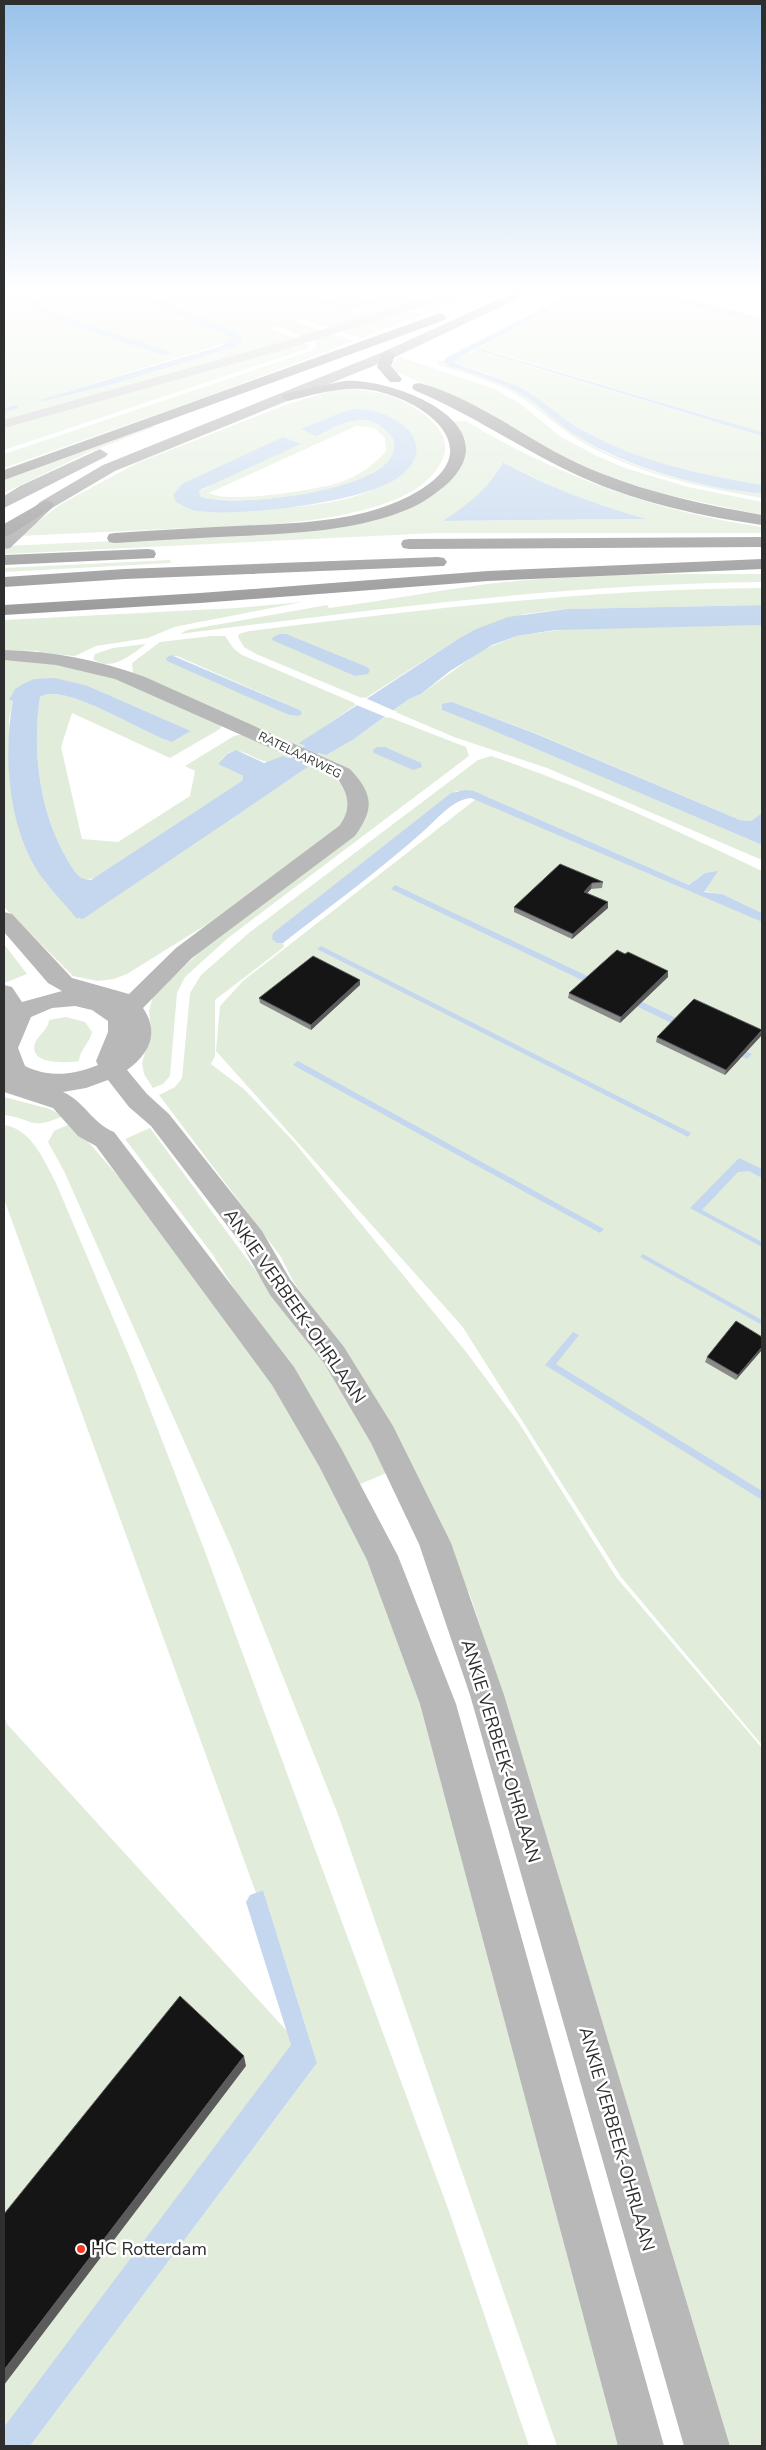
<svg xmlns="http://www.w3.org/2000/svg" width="766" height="2450" font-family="'Nunito Sans',sans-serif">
  <rect width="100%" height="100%" fill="#fff"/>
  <path fill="#e1edda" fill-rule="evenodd" d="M4,289H430L346,310L435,289H458L331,328L302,319L295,321L323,331L306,336L299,335L275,326L270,328L294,338L252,353L4,421ZM231,341L238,345L110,385L39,400Z
    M474,289H490L361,338L341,332Z
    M591,289H622L728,316L762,327V432L494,352L489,354L762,436V485C704,475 636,461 584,431C558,417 537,395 510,383C492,374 471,370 453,362Z
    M333,334L354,341L209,396L4,468V454L311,351L318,346L315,342L316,339Z
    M302,343L308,344L309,348L4,450V427Z
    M400,357L497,390L522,405L561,437L597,456L625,468L688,487L762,502V515L659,493L600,473L559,454L475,405L396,372L392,367L393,362Z
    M437,361H444L449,366C478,375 508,384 533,402C550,414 566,429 584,440C635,472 703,487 762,494V498C702,488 639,474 585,444C560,430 541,410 517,395C493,381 466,374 439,365Z
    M337,389C372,389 399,394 426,416C439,426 450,441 443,458C415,529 231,526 167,529C117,531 68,534 19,536L61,504L137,463L288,404ZM355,409C381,414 397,413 413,437C406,447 382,485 374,489C335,509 242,512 197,511L182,484L210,485L199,492L201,497C236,507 367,493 389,460C394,453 397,443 391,436C369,408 342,424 316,435L301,429L342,412ZM356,426L375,428L385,438L386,451C373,466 357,477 338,483C316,490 227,504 209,493Z
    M466,421C557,476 657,512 762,527V533H436L4,554V546L223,536L345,524L448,481L453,422ZM503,462L560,490L597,505L644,519L444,521L474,500L493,479Z
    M150,425L154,427L85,454L4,493V478Z
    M170,560L171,563L4,572V568Z
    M762,574V582C567,584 374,609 180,634L187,630L327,605L329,608C392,600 454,587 516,581C598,573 681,574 762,574Z
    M762,588V605L567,609L524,614L455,641L364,699L256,654L244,647L238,637L239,634L249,631C420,610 590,589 762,588Z
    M302,602L174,627L148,638L96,646L75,656L39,653V651L4,650V620L237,608Z
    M710,624L762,625V813L751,821L740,820L535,733L452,702L442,710L486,727L762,845V860L547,768L454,737L393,711L409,699L421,694L482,650L517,636L565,629Z
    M211,636H225L234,649L242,655L357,704L300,743L305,746L302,748L133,673L132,663L160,642ZM169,656H177L300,710L298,716L289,715Z
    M146,644C132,654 111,673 93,659L95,654L113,648Z
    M4,659L35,661L103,673L222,725L220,729L170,758L72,713L61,747L82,839L118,842L190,796L195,771L185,766L234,736L243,734L291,756C265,774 249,748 233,751C227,752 222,759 218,764L243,776L242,782L95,878L85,880C75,875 71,866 66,857C39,810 32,750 40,697C65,681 144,734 172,742L191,731L88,686L10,700L13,701L9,720L10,769L18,820L45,882L79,919L301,772L307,767L302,765L305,762C335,777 360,786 342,824L209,923L127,974L114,979L98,981L73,976L4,907Z
    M386,716L466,747L469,756L228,938L185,977L177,993L170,1076L163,1084L153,1088L144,1074L142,1063L151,1031L149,1011L153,996L207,945L367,810L316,755L354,739Z
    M491,756C584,787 674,829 762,871V913L722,894L703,891L717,872L705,873L689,885L474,791H456L274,941L283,943L284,947L215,1000V1056L211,1064L245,1090L294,1142L467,1353L519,1423L616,1577L762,1748V2446H730L514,1729L470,1595L421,1492L332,1335L293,1281L281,1257L159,1095L175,1087L182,1078L190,993L201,975L250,932L478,760Z
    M476,799L762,922V1745L621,1577L462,1326L216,1051L220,1006L243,981Z
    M4,944L27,974L4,983Z
    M66,1017L85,1022L92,1032C90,1043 80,1049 79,1061C67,1063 28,1065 35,1043C39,1034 48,1030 49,1020Z
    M4,1097L50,1109L63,1116C29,1131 35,1119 4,1115Z
    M72,1123L136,1197L285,1401L380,1577L441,1760L626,2446H557L339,1817L232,1549L64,1171L48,1142L54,1131Z
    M4,1125C32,1129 44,1161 56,1183L133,1365L204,1549L450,2214L529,2446H30L317,2063L263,1890L256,1893L4,1199Z
    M150,1128L324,1363L389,1472L358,1485L213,1255L125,1139Z
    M4,1716L7,1724L305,2051L9,2446H4Z"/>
  <path fill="#c4d7ee" d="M62,289H74L42,304V306L70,318L168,351L170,354L163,355L60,321L31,308L29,305Z
    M115,289H131L238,333L243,340L234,347L110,385L44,401L39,400L221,346L232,339L229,336Z
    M261,289H308L312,291L314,298L346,306L416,289H435L346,310L306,300H288Z
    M581,289H591L477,348L762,432V436L478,350L474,349L453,362C475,372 499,377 521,388C544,400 561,419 584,431C637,461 703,475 762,485V494C699,487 631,469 577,436C563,428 548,413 533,402C508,384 478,375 449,366L444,362L447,357Z
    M622,289H653L762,318V327L728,316Z
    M355,409C395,408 443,444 399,477C363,503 241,517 197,511C190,510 183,506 176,502L173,495L182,484L283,437L301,444L202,489L199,492L201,497C235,508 367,492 389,460C394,453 397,443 391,436C368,407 342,424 316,436L301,429L342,412Z
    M503,462C549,487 596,505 646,519L443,521C469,503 488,490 503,462Z
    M762,605V625L555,630L517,636L492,645L450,671L421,694L409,699L354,739L326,755L319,753L302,764L308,767L83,919L76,918C63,901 46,886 35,867C8,820 3,753 13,701L9,700L15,689L23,684L34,679L55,678L88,686L191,731L172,742C144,734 64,681 40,697C32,751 39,811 67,859C73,869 78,880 91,880L242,781L243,776L218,764L227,754L236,750L264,763L283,756L288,758L305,746L299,743L455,641L474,630L508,617L567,609Z
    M280,634H286L367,667L370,670L368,674L355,676L272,640L273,637Z
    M171,655L300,710L302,714L298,716L289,715L167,661L166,658Z
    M452,702L534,733L740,820L751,821L762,813V845L485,727L442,710V704Z
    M377,747H385L421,763L422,767L413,770L374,753L373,750Z
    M465,790L474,791L689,885L705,873L718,871L704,892L722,894L762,913V922L471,798C454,799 439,817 427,828C381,869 332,905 283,943H277L272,939L273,933L451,793Z
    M395,885L752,1054L747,1059L391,889Z
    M321,946L691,1133L688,1137L317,949Z
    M298,1061L604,1229L600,1233L293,1065Z
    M739,1158L762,1169V1178L749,1171L738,1172L702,1210L762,1242V1247L690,1208Z
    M643,1254L762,1320V1325L640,1257Z
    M573,1332L579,1335L556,1364L762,1491V1500L545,1365Z
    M263,1890L317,2063L30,2446H4V2427L291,2045L246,1902L250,1895Z"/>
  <path fill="#fff" d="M363,697L397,712L388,718L354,704Z"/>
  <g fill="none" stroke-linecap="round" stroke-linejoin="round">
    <path stroke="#c4d7ee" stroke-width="4" d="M4,410L16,407"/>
    <path fill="#cbcbcb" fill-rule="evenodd" d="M454,289H472L470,291L283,350L4,428V420L275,344Z"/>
    <path fill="#b8b8b8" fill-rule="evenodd" d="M4,650C52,651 99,660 145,677L350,769C373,794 375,808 355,836L192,958L143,1008C160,1033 149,1054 127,1070L147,1094L169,1114L262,1231L290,1279L344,1347L393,1426L451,1543L504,1695L730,2446H684L470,1695L419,1544L371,1443L324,1363L270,1295L242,1245L151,1126L129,1107L108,1080L86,1088L63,1092C84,1101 92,1123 114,1132L294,1367L341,1448L398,1556L456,1704L664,2446H618L420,1704L367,1560L319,1466L272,1385L96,1146L78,1136L53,1108L4,1092V985L12,987L22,1002L62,991L48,983L4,932V912L12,914L72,978L129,994L176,948L339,826C352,809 349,793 336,777L115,679L56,665L4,660ZM75,1006L92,1010L108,1021V1032L96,1061L98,1065C73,1075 49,1078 25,1066L18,1048L31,1017L52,1008Z"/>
    <path fill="#a6a6a6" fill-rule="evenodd" d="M521,289H538L393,358L115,471L52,508L10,548L4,549V535L40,502L103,465L383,352Z
      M100,449L108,454L105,457L4,508V496L20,486Z"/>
    <path fill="#959595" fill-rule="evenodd" d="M440,313L447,317L445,320L4,480V470Z
      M388,351L395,355L391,366L402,379L400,382H390L377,367L381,355Z
      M344,381C394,378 513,424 446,485C435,494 424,502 411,508C357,531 298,533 240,536C198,538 157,540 115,543L109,542L107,538L109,534L115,533C155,530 196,528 236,526C298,523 366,523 420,490C494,445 415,394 363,389C337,387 312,395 288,401L281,397L283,394Z
      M419,383C471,396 521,435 569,459C630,489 695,503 762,515V525C700,516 636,502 579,476C522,450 472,414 414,390L412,387L414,384Z
      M46,500L52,502L54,505L52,508L10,535L4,536V524Z
      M762,537V547L409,549L403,548L401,544L403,540L409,539Z
      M148,549L154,550L156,554L154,558L4,565V555Z
      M438,557L444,558L447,562L444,566L125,579L4,587V577L125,569Z
      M762,559V569L488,581L200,603L4,615V605L200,593L488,571Z"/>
  </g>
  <path fill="#8a8a8a" d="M560,864L603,882L602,888L591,889L587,893L608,902V908L572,939L514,912V907Z
    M668,977L620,1023L568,998L569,993Z
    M360,985L311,1030L260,1003L259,998Z
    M762,1031L761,1036L725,1075L656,1042L657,1037Z
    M762,1337L736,1380L705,1362L707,1357Z"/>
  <path fill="#5b5b5b" d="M592,883L591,889L584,897V892Z
    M608,902V908L572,939L573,934Z
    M668,971V977L620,1023L621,1017Z
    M360,980V985L311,1030V1025Z
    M762,1031L761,1036L725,1075L726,1070Z
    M762,1347V1350L736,1380L738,1375Z
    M244,2056L246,2066L4,2385V2370Z"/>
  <path fill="#151515" stroke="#5b5b5b" d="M560,864L603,882L592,883L584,892L608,902L573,934L514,907Z
    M617,950L625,954L628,952L668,971L621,1017L569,993Z
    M313,956L360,980L311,1025L259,998Z
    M694,999L762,1030L726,1070L657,1037Z
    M736,1321L762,1337V1347L738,1375L707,1357Z
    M180,1996L244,2056L4,2370V2214Z"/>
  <linearGradient id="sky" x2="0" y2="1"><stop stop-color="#99c2ea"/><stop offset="0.46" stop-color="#fff"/><stop offset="1" stop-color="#fff" stop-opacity="0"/></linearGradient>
  <rect width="766" height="632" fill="url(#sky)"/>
  <circle fill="#f33521" stroke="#fff" stroke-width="2" cx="81" cy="2249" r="5"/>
  <g text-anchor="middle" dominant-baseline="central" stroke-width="5" stroke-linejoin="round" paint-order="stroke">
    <g font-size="12" fill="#2e2e2e" stroke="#fff">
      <text transform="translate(300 755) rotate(26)">RATELAARWEG</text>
    </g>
    <g font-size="18" fill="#2e2e2e" stroke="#fff">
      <text transform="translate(295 1306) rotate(55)">ANKIE VERBEEK-OHRLAAN</text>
      <text transform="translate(501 1751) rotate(73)">ANKIE VERBEEK-OHRLAAN</text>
      <text transform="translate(617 2139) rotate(74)">ANKIE VERBEEK-OHRLAAN</text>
    </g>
    <g font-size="18" fill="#2e2e2e" stroke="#fff" text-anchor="start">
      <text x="91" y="2249">HC Rotterdam</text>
    </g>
  </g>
  <rect width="766" height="2450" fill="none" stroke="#2e2e2e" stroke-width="10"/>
</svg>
